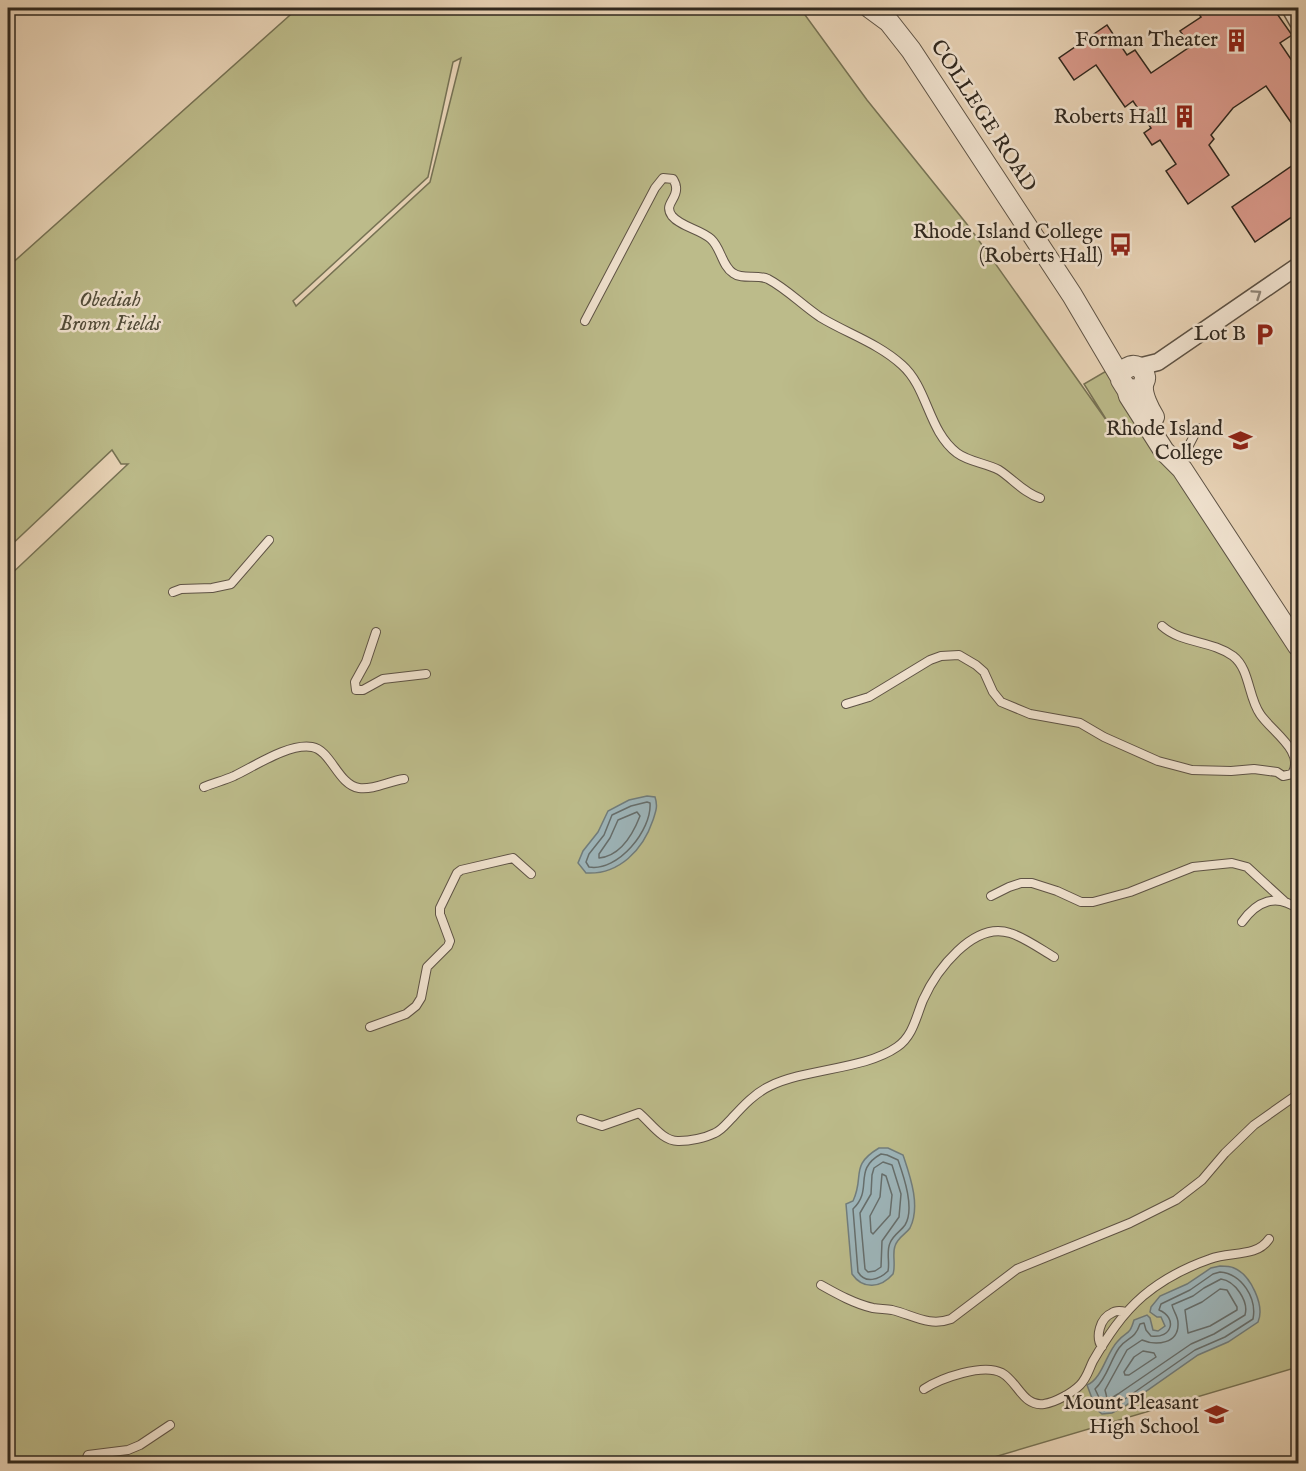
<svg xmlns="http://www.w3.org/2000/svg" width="1306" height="1471" font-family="'IM FELL English',serif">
  <rect width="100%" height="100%" fill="#e9d4b7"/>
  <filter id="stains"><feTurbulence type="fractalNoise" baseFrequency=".00333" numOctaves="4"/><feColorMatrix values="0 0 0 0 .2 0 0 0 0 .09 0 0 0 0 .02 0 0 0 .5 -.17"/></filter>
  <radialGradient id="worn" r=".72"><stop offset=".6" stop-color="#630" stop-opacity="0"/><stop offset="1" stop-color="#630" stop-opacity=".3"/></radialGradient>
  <path fill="#bcbb8a" stroke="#767254" stroke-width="1.5" fill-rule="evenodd" d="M298,8H800L867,100L970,228L1109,424L1084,384L1108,370L1298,657V1367L974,1463H8V577L128,464H121L112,450L8,548V265L9,266ZM461,58L430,182L296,306L293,301L428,177L453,62Z"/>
  <path fill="#9db5ba" stroke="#717d7c" stroke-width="1.5" d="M647,796L655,797C658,806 656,811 653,820C643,850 619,875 586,873L578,863L583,851L598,832L608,811L629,800Z
    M879,1148H888L903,1155C910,1176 921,1206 910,1228C906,1234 898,1237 895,1246C892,1254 896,1265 893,1274C881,1288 863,1290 852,1274L846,1204L853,1201C865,1176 849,1166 879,1148Z
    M1220,1266C1224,1266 1230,1266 1234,1268C1251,1275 1265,1306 1258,1322L1228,1342L1198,1355L1125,1406L1112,1413L1102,1414L1096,1409L1087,1385C1102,1379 1106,1354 1117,1342C1127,1330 1129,1337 1134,1320L1147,1315L1150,1318L1153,1330L1158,1331L1165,1326L1161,1317H1157L1150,1312L1151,1307L1160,1296L1187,1284L1211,1268Z"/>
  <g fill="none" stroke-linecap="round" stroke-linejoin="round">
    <path stroke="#666e6c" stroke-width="1.5" d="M647,802L650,803C652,830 618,872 589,867L586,862L589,854L604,835L612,815L631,806Z
      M637,812L640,816C633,834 620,856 599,858V854L610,838L618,820Z
      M881,1154L887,1155L898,1160C904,1177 915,1209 905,1225C901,1231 893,1235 890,1243C886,1252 890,1262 888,1271C879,1280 865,1284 858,1272L853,1209C874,1189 852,1170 881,1154Z
      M883,1162L892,1165L901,1194L899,1217L882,1241L881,1267L875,1271L868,1272L865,1269L860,1213L871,1194L872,1175L874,1168Z
      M882,1174L886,1176L892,1195L890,1215L873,1234L871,1232L870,1216L880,1197Z
      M1220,1272C1242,1274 1257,1298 1253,1319L1225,1337L1195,1350L1122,1401L1109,1408H1104L1095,1389C1107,1378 1110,1361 1119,1348C1128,1336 1134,1341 1140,1324L1144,1323L1146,1330L1151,1336C1172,1339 1178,1318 1159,1310L1161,1304L1190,1290L1213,1274Z
      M1221,1279C1235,1281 1249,1301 1245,1315L1214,1334L1191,1344L1118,1394L1110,1399L1107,1398L1105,1390L1127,1350L1142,1340C1156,1346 1179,1344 1178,1323C1178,1316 1173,1311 1172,1305L1193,1296L1204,1288Z
      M1220,1289L1227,1290L1237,1307V1310L1210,1326L1188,1333L1185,1310L1202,1302Z
      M1143,1351L1154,1353L1156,1357L1129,1375H1125L1124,1372L1134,1357Z"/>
  </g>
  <path fill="#db9b8d" stroke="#30281f" stroke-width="1.5" d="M1195,8H1273L1292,35L1280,43L1299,71V134L1266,86L1233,108L1211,135L1214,139L1209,145L1229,175L1188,204L1166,171L1176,164L1160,140L1152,145L1144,133L1151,128L1133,101L1125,107L1096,65L1074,80L1059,58L1107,25L1127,55L1135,50L1151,73L1191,46L1180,31L1201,17Z
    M1299,161V212L1255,242L1232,207Z"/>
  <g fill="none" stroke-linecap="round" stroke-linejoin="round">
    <defs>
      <path id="service" d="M585,321L655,188L663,178L673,179C674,181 676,184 676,187C678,199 663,204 672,216C681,227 700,229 711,239C721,248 722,266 733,273C742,280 757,274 768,279C787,289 802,305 820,317C846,333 878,343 902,365C928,388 928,431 957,453C969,462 986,463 999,470C1013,479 1024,493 1040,498
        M1174,460L1185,453L1198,428
        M173,592L181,589L212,588L231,584L269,540
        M376,632L366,662L355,682L356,690H363L383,679L426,674
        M846,704L869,697L930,660L941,656L959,655L976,665L984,672L993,692L1001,702L1030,714L1080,723L1104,737L1158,761L1192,770L1231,771L1254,769L1277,772L1283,776L1292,774C1306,752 1271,731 1260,714C1248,697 1250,669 1233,656C1211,640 1182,644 1162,626
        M204,787C214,783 225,780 234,776C255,766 289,743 312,747C331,750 338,785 359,788C374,790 389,781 404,779
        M991,896L1009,887L1021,883H1032L1057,891L1081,902H1093L1130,892L1193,867L1232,863L1247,867L1284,901
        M1242,922C1257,901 1276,893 1298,909
        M370,1027L406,1014L416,1006L421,998L427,967L448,946L450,941L440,914V908L457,873L461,870L513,858L531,874
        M581,1119L602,1126L639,1113C651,1123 663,1142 679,1141C690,1141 705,1138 715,1133C722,1130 727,1123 732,1118C743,1106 755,1093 770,1086C807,1068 864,1070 897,1047C913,1036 916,1017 923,1000C936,971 973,921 1010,933C1024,937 1042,950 1054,957
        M821,1285C837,1294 855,1304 873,1308C879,1309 886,1309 892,1310C913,1315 929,1327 951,1319L1017,1269L1130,1223L1176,1200L1202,1180L1225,1153L1254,1125L1298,1094
        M1102,1347C1095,1337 1100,1318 1112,1313C1116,1310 1122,1311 1126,1312
        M924,1389C941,1378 983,1363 1002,1373C1018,1382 1023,1407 1044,1404C1056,1402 1072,1393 1080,1385C1087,1378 1089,1369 1093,1361C1107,1337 1122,1314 1143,1296C1162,1280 1187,1267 1210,1259C1230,1251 1256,1258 1269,1239
        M84,1464L88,1455L128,1450L140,1445L170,1425"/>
      <path id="minor" d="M1290,8L1298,22
        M1138,367L1158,362L1298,266"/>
      <path id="tertiary" d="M870,8L889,22L911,50L1072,295L1121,378
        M1143,386L1136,390L1126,388L1121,380C1121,375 1122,370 1127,368C1135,363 1144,368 1145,377C1146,380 1143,382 1143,386C1142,395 1149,409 1154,417
        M1127,389L1129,396L1164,451L1182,469L1298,646"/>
    </defs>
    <use href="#service" stroke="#5e5345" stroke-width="10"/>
    <use href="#minor" stroke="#5e5345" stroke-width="19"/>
    <use href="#tertiary" stroke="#5e5345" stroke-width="22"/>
    <use href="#service" stroke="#f1e3d0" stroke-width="8"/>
    <use href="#minor" stroke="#f1e3d0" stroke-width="16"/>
    <use href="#tertiary" stroke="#f1e3d0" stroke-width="20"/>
  </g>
  <defs><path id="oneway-chevron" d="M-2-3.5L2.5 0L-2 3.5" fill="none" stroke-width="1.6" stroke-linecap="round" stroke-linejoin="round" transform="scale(1.5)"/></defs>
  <use stroke="#908678" href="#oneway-chevron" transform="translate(1257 294) rotate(-34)"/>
  <defs>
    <symbol id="building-bare" viewBox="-9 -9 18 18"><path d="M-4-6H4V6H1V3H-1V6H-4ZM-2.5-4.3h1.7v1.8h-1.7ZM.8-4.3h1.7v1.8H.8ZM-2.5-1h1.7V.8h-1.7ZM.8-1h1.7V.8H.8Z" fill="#8f2418" stroke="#f1e3d0" stroke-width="2.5" paint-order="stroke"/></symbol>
    <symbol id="bus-bare" viewBox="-9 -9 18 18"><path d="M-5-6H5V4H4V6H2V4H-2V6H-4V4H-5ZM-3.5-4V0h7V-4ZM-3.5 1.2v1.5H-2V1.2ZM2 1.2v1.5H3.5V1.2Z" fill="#8f2418" stroke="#f1e3d0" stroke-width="2.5" paint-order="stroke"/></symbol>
    <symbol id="parking-bare" viewBox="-9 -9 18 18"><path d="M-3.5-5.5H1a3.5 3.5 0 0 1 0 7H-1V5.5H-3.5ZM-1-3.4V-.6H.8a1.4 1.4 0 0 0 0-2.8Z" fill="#8f2418" stroke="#f1e3d0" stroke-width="2.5" paint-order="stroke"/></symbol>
    <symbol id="university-bare" viewBox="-9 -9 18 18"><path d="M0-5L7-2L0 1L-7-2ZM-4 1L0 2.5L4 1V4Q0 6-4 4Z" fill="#8f2418" stroke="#f1e3d0" stroke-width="2.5" paint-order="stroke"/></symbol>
    <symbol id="school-bare" viewBox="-9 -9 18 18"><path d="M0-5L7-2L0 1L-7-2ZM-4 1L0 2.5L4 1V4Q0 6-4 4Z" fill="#8f2418" stroke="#f1e3d0" stroke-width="2.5" paint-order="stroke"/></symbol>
  </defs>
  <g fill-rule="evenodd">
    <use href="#building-bare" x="1220" y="24" width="33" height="33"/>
    <use href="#building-bare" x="1168" y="100" width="33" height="33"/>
    <use href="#bus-bare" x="1104" y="228" width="33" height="33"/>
    <use href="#parking-bare" x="1248" y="318" width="33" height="33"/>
    <use href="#university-bare" x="1224" y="424" width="33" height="33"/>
    <use href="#school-bare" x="1200" y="1398" width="33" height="33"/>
  </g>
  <g text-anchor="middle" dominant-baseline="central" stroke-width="5" stroke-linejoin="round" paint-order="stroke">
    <g font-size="21" fill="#30281f" stroke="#f1e3d0" text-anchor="end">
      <text x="1218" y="40">Forman Theater</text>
      <text x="1167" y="117">Roberts Hall</text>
      <text x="1103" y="232">Rhode Island College<tspan x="1103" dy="24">(Roberts Hall)</tspan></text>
      <text x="1246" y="334">Lot B</text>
      <text x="1223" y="429">Rhode Island<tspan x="1223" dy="24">College</tspan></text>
      <text x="1199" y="1403">Mount Pleasant<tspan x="1199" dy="24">High School</tspan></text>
    </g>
    <g font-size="21" fill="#30281f" stroke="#f1e3d0">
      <text transform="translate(983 116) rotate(57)">COLLEGE ROAD</text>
    </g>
    <g font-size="21" font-style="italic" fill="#534d3a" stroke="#f1e3d0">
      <text x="110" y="300">Obediah<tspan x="110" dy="24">Brown Fields</tspan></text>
    </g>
  </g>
  <rect width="1306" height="1471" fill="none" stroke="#e9d4b7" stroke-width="30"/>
  <rect x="9" y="9" width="1288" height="1453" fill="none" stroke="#30281f" stroke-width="3"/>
  <rect x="15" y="15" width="1276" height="1441" fill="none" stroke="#30281f" stroke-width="1.5"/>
  <rect width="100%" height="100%" filter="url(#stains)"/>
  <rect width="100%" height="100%" fill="url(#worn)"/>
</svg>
